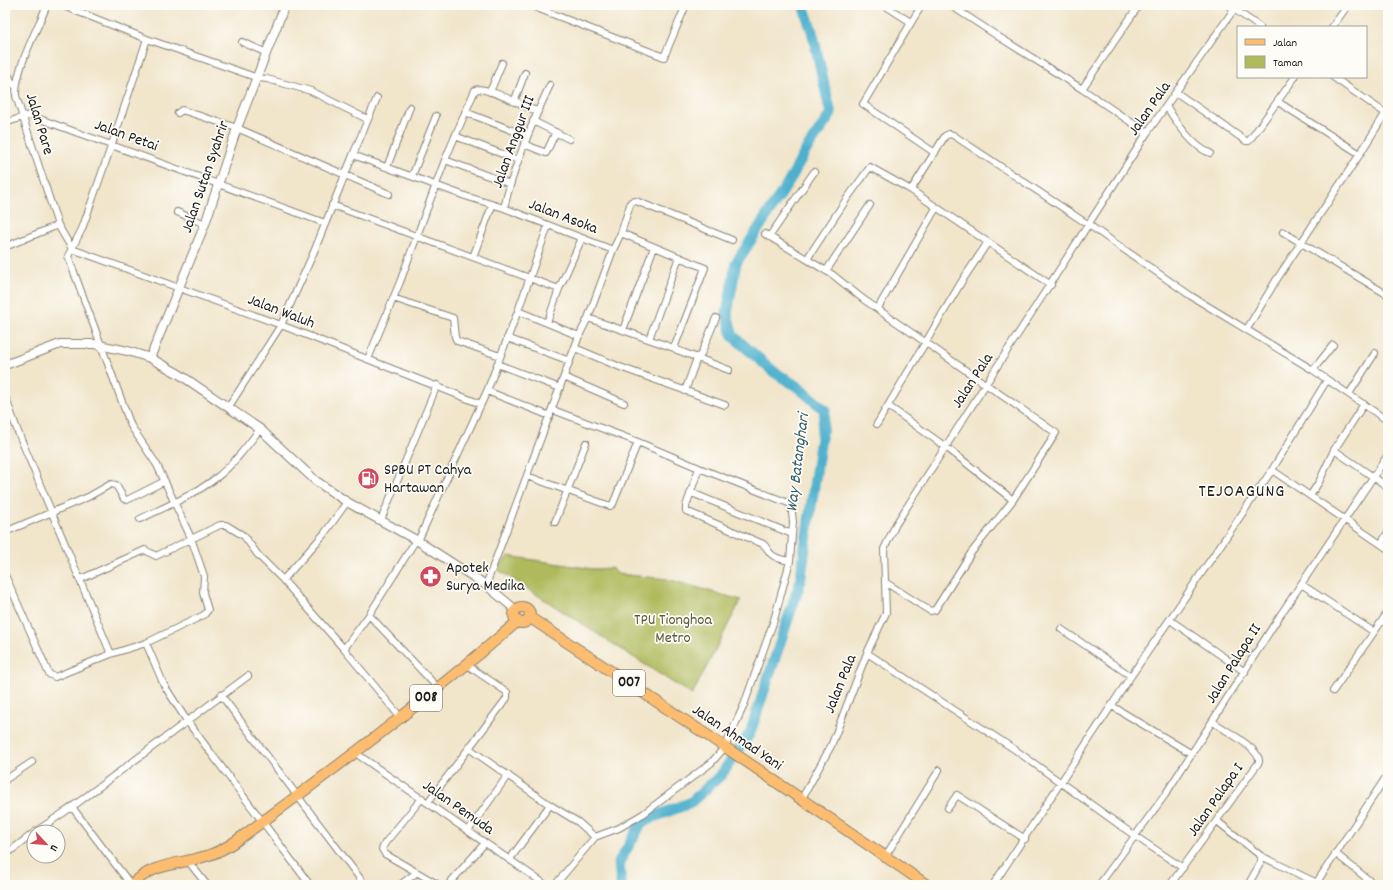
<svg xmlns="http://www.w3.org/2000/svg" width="1393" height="890" font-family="Dekko,sans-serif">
  <rect width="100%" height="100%" fill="#fdfcf7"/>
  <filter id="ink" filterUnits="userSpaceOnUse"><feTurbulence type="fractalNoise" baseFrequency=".025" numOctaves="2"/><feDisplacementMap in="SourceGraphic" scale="8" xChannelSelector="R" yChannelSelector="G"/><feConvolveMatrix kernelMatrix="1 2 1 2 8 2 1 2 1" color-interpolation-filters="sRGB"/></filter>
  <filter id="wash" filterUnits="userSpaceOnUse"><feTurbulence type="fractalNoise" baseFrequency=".012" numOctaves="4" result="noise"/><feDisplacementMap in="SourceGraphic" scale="16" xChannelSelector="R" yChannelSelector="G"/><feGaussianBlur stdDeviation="0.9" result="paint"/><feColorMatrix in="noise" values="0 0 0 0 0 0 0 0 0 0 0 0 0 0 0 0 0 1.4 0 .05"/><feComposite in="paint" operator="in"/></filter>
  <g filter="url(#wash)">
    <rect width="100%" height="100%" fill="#f1e5ca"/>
    <path fill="#afba5c" stroke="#666b3c" d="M508,556L593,569L611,568L618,574L667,579L741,600L692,695L497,569Z"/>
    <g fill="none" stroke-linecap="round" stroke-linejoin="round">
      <path stroke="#4eb0cd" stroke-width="11" d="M621,885L619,862L643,821L690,803L721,775L750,733L800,583L825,410L798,387L774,372L733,336L727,314L736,263L790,180L806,150L831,114L812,31L803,5"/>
    </g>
  </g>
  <g filter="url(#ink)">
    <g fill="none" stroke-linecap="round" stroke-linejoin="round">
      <defs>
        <path id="minor" d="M47,5C37,30 15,69 16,96L58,225L72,249L281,325L481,404
          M61,5L147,39L258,78L267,79L311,91L367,119
          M529,5L664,57L686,5
          M884,5L909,21H912L922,5
          M950,5L999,37L1082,89L1147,133
          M1228,5L1260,27
          M912,21L863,104L935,153
          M1332,27L1348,5
          M242,42L267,53
          M5,67L11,81L15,86
          M1333,77L1388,115
          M1082,89L1139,5
          M490,92L502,63
          M1177,93L1246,141H1249L1295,77
          M514,102L525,73
          M1278,102L1360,154
          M1167,107C1176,122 1194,148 1210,153
          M465,112L527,136
          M178,113L182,110L237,128L389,194
          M533,121L569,139
          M5,123L29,115L325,223
          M455,136L518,160
          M524,144L546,153L556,132
          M353,155L377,98
          M445,160L510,184
          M387,167L410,107
          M412,176L436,116
          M911,190L945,136L949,134L953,135L1089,225L1191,296L1313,370L1388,421
          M332,205L559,289
          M504,208C514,165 531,125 550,85
          M177,212L205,224
          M1283,232L1388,295
          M621,233L705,268L674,348
          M765,234L833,275L863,299L1056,433L1013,500L971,553L935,610L930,611L885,582
          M769,237L814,172
          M5,247L58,225
          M473,257L492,206
          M807,259L846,200L870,167L911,190L1051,285
          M826,271L870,205
          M393,298L453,318L455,337L457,341L500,356
          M878,308L936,208
          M518,311L579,336
          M588,318L674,348L677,350L729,370
          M547,323L559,289L582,238
          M1247,329L1275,282L1360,154L1388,109
          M623,330L654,247
          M507,338L570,361
          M649,339L679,257
          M575,348L620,367L725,405
          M368,359L400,282L445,160L475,90C484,85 526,107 537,111
          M497,364L560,388
          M1313,370L1333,345
          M564,377L624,403
          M487,391L550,416
          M685,391L697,358L701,354L716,318
          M1349,394L1375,353
          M5,396L18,432L111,654
          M888,406L946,447L1013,500
          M228,408L281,325L313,254L353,155L465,196L504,208L613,250
          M553,410L638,442L699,468L686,506V511L763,544C767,547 767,550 771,554C776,559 784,560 790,561
          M877,424L962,281L988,242
          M1334,450L1388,487
          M1272,470L1388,549
          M527,476L610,506L613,504L638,442
          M692,493L792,534
          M1310,496L1319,482L1334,450L1364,404
          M140,519C165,507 194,495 216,478C234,464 247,446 260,429
          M381,520L437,385
          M555,522L586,443
          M5,532L88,497L111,484L116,485L124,499L127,500L165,481
          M418,541L487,391L518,311L548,226
          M1381,544L1388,532
          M5,575L49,674L55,677L111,654L146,643L204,615L208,610L203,593L204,576L191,538L157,465L131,426L68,256L82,229L112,144L147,39
          M81,579L145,550L156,556L220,525H226L244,536L258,555L283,580L344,649L401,718
          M283,580L324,534L347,502
          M1301,584L1374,632
          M486,585L579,336L588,318L613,250L621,233L631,202L636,201L732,240
          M369,615L438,688
          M1170,620L1245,672
          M1061,629L1131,676
          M146,643L164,685L187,721L310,885
          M344,649L369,615L416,540
          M867,653L1014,749L1135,836L1183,868
          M1333,691L1388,612
          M221,695L365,885
          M1112,706L1192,754
          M470,749L550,805L578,822L595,837
          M354,752L546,885
          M5,780L32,762
          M422,798L385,843L382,849L385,854L439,885
          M801,800L831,746L867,653L886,613L884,549L896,524L1147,133L1237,5
          M428,802L507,698V692L467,665
          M72,807L131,885
          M948,808L957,795L1025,839
          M1217,821L1261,856L1317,883
          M468,831L508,775
          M35,832L72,807L248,676
          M1335,853L1375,885
          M5,855L34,833
          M885,857L939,770
          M510,859L550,805
          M188,861L207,885
          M400,885L416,873
          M448,885L485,843
          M555,885L595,837L619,828L643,814L711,763L725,747L744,705L774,620L790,561L793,522L791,504L699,468
          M993,885L1131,676L1272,470L1327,380
          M1099,885L1165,795L1279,617L1388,455
          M1170,885L1259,762C1261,749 1223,729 1213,722
          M1248,885L1261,862V856
          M1315,885L1388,774"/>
        <path id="tertiary" d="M150,358L205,224L237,128L285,5
          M5,365L60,344H94L128,351L150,358L179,374L260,429L316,481L347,502L418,541L486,585L516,610"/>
        <path id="primary" d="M514 615a8 8 0 1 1 16 0a8 8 0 1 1-16 0Z
          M529,617L725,747L927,885
          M132,885C153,863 176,865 203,857C215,854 226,848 236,841C332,771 428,699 518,621"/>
      </defs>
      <use href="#minor" stroke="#868073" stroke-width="8"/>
      <use href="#tertiary" stroke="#868073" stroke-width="10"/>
      <use href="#primary" stroke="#868073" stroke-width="12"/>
      <use href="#minor" stroke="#fff" stroke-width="6"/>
      <use href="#tertiary" stroke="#fff" stroke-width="8"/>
      <use href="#primary" stroke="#fdbd6f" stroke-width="10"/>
    </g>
  </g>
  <defs>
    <symbol id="fuel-disc" viewBox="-11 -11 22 22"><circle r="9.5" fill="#d1495b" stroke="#fdfcf7"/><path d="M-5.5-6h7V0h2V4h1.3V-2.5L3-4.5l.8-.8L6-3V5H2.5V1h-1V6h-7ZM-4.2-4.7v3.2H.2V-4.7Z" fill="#fff"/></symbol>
    <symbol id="pharmacy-disc" viewBox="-11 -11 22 22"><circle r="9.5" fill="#d1495b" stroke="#fdfcf7"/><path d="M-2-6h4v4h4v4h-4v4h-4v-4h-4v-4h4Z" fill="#fff"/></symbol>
  </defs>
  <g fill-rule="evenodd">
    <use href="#fuel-disc" x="356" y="466" width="25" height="25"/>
    <use href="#pharmacy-disc" x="418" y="564" width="25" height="25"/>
  </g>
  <g text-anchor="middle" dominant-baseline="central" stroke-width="3.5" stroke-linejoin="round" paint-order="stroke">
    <g fill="#fdfcf7" stroke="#605f5e" stroke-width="1">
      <rect x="613" y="670" width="32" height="26" rx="3"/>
      <rect x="410" y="685" width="32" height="26" rx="3"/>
    </g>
    <g font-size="15" font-weight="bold" fill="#1c1c1c">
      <text x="629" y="683">007</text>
      <text x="426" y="698">008</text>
    </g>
    <g font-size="16" fill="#1c1c1c" stroke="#fdfcf7">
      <text transform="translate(1150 109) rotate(-55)">Jalan Pala</text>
      <text transform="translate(39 124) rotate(73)">Jalan Pare</text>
      <text transform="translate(126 136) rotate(20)">Jalan Petai</text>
      <text transform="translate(514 142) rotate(-70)">Jalan Anggur III</text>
      <text transform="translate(206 177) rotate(-71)">Jalan Sutan Syahrir</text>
      <text transform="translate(563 217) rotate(21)">Jalan Asoka</text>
      <text transform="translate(281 312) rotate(21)">Jalan Waluh</text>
      <text transform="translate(973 381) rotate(-57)">Jalan Pala</text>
      <text transform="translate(1234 664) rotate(-58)">Jalan Palapa II</text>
      <text transform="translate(841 684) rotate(-68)">Jalan Pala</text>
      <text transform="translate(737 738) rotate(34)">Jalan Ahmad Yani</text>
      <text transform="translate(1216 800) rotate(-55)">Jalan Palapa I</text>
      <text transform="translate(458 808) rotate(35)">Jalan Pemuda</text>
    </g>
    <g font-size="16" fill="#1c1c1c" stroke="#fdfcf7" text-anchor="start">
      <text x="384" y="470">SPBU PT Cahya<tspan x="384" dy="18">Hartawan</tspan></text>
      <text x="446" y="568">Apotek<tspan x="446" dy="18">Surya Medika</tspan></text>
    </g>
    <g font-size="16" fill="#575b36" stroke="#fdfcf7">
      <text x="673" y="620">TPU Tionghoa<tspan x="673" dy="18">Metro</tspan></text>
    </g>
    <g font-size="17" font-style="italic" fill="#325f6c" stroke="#fdfcf7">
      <text transform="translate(799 463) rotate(-83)">Way Batanghari</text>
    </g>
    <g font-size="18" letter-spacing="1" fill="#1c1c1c" stroke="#fdfcf7">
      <text x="1242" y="492">TEJOAGUNG</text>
    </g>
  </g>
  <rect width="1393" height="890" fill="none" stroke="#fdfcf7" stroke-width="20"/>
  <rect x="1237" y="26" width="130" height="52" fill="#fdfcf7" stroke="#a3a29f"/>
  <rect x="1245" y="39" width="20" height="6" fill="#fdbd6f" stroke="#a3a29f"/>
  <text x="1273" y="46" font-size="12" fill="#1c1c1c">Jalan</text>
  <rect x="1245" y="56" width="20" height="12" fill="#afba5c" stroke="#a3a29f"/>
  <text x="1273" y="66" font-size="12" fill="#1c1c1c">Taman</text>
  <g transform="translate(46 844) rotate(116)"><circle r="19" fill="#fdfcf7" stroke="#a3a29f"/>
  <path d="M0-3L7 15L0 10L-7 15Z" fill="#d1495b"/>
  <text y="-6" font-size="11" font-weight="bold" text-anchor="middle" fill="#1c1c1c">U</text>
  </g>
</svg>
